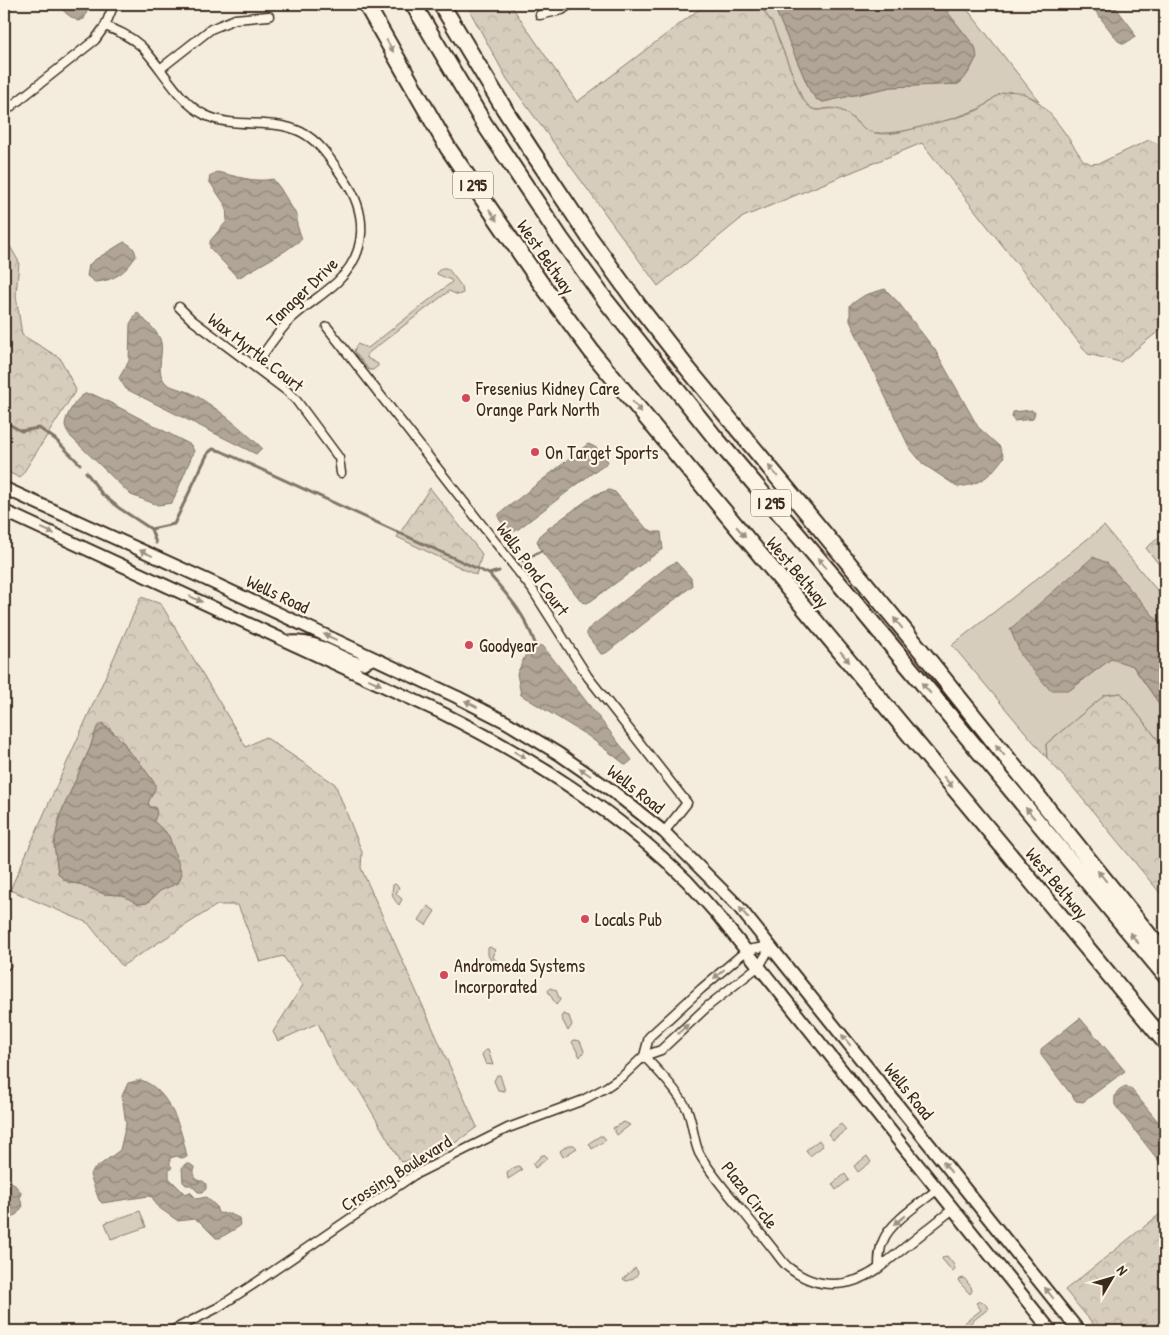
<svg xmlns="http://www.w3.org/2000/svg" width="1169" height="1335" font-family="'Patrick Hand',sans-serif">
  <defs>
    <pattern id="forest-crowns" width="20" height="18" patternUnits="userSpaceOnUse" patternTransform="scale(1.25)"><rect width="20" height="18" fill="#d6cdbd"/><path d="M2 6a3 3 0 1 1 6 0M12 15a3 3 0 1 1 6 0" fill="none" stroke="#b9b0a2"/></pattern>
    <pattern id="water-waves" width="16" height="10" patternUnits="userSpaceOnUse" patternTransform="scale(1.25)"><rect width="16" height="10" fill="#b0a596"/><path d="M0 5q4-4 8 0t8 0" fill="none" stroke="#90877a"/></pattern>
  </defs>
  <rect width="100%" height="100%" fill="#f4eddd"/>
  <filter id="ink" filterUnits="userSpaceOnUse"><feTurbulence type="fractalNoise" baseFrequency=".02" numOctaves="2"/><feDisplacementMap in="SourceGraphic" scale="10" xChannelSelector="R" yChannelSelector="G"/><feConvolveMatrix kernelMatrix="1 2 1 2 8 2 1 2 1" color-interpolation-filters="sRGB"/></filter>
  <g filter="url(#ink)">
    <path fill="#d6cdbd" stroke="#887c6e" d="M759,4H773L810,91L816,99L823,102L891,87L958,84L961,82C969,73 979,59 975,47L941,4H963L1039,101C1027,95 1012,89 999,95C990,99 985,107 976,110C953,119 895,138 871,132C859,128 852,114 840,110C821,103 816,121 801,96L772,23Z
      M442,268H446L449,270L462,287L463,293L458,295L449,291L367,354V358L378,364V366L373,370H369L354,351L357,344L368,348L452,282L451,280L437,274L438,271Z
      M1104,526L1165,600V629L1107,563L1070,689L1111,659L1132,665L1165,712V749L1121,693L1105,695L1046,744L1047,758L952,645Z
      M395,884L399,887L396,894L402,899L399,905C393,899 391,894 393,885Z
      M428,906L435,911L426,925L419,920Z
      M490,947L495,950L492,957L500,963L496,970L488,955V948Z
      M550,988L556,990L560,1000L556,1005L548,991Z
      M563,1014L569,1016L572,1025L568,1031L561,1017Z
      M574,1040L580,1041L584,1051L580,1057L572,1042Z
      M485,1050H488L493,1065L486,1064L482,1055Z
      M497,1075H500L505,1091L498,1090L494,1081Z
      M624,1122L630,1125L617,1135L613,1128Z
      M841,1124L846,1130L833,1140L828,1134Z
      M600,1136H603L606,1140L592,1149L589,1143Z
      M819,1140L823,1146L810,1156L806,1150Z
      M568,1145H574L577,1148L563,1157L560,1151Z
      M542,1155H545L548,1158L535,1168L533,1164Z
      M867,1156L871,1162L858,1172L854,1166Z
      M519,1166L522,1170L508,1179L507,1173L513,1168Z
      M845,1174L849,1180L836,1190L832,1184Z
      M140,1211L146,1227L111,1239L105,1223Z
      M947,1256L954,1265L955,1269L953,1272L942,1259L943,1257Z
      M635,1268L638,1272C637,1277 631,1280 626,1281L623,1279Z
      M964,1278L971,1287L972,1291L970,1294L959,1282L960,1279Z
      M980,1301L985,1303L988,1309L960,1331H949L945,1326L948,1324L954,1331L981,1310L976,1303Z"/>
    <path fill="url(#forest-crowns)" stroke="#887c6e" fill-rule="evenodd" d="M466,4H510L577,102L706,4H759L772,23L801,96C816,121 821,104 840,110C852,114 858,128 871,132C885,137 905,131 920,127C939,122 960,118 978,110C986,106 992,98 1000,94C1036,79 1066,136 1083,160L1091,164L1100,163L1149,140L1161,145L1165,149V326L1120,362L1088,354L922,143L743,217L658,286L507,79Z
      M4,236L19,262L16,295L22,335L60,358L76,390L20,478L4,470Z
      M430,488L482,554L476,575L397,537Z
      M1161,536L1165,541V572L1146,548Z
      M141,597L161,604L246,747L265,737L335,784L362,852L361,868L477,1127L441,1153L401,1162L359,1090L338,1068L318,1023L278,1041L273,1032L303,985L283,956L260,962L238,905H217L122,966L88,923L10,890ZM104,726L110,729L124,743L128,751L138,760L155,784L148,803L150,807L156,810V815L153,821L166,832L181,872L147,903L140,904L122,895L104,894L80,884L70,883L63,879L58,873L54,844L60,815L90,748L94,735Z
      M1121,693L1165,749V899L1072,786L1047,758L1046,744L1105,695Z
      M1165,1210V1331H1099L1065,1290Z"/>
    <path fill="url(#water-waves)" stroke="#817466" d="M59,4H90L84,19L78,21C71,17 62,12 59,4Z
      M773,4H941L975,47L977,57L964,79L958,84L891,87L823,102L816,99L810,91Z
      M1090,4H1113L1133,30L1135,37L1124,44L1118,41Z
      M217,172C235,176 255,183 273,179L280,188L297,216V225L302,239L285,251L238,278L210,248V241L227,221L226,206L209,181L210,176Z
      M124,242C131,245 135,248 136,256C126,272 114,281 95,282L87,276L89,265L93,261Z
      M885,289L898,302L935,350L978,427L1000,447L1004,457C990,476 982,484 958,487L923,464L909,447L850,321V305L865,295Z
      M137,312C144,320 156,329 160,339C165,352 155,369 164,381C170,389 186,389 195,395C220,410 241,428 262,448L256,454L126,389L119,378L129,361L130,324Z
      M85,394H92L105,400L191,445L194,451L172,503L158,505L131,495L71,437C69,434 66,430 65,425C65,416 77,397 85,394Z
      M1032,410V412H1035L1033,419L1014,421L1012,418L1013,412Z
      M588,444C597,447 604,453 608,462L605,465L599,468L517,530L513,532L508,531L499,519V514Z
      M609,490L615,492L646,528L654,532H661L663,550H661L591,601L587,603L582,602L541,551L537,541L542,533L594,495Z
      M1093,557L1107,563L1165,629V712L1133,666L1111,659L1070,690H1050L1022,657L1010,629Z
      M676,562L691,578L692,586L606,653L601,654L587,635V630L668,566Z
      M530,645L543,646L632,760L626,765L588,736L521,695L517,674Z
      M103,723L104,726L110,729L124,743L128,751L138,760L155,784V789L148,803L150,807H155C158,813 156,817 154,821L169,836L182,874L178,883L160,891L147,903L138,904L122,895L104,894L80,884L70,883L63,879L58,873L54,844L60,815L90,748L97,727Z
      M1080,1018L1125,1071L1083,1102L1076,1101L1041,1055V1049Z
      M141,1080C170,1090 182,1130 187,1157L181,1158L177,1156L170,1158V1165L172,1167L169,1171V1178L185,1194L190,1192L197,1199L206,1197L216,1206L218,1213L230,1214L239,1218L240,1226L220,1238H216L199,1221L194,1219L178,1221L158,1207L152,1197L149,1196L102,1203L99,1200L90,1175L92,1171L120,1150L126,1124L122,1096L128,1083Z
      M1126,1086L1131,1089L1165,1130V1169L1115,1105C1114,1094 1116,1090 1126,1086Z
      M185,1164H190L194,1167V1177L199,1181H203L206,1184V1189L203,1192H198L191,1185H186L183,1182L182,1168Z
      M4,1177L13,1183L21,1192L20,1199L23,1206L17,1214L4,1222Z"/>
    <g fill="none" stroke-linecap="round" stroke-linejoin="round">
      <path stroke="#817466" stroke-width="3" d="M4,419L7,423L21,431L39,428L55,439L80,464
        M86,472L102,494L119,508L151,529
        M156,543L151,529L174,524L208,453L213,449L221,451L489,574C511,599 525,614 536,646
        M523,561L541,551
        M489,574L499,571"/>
      <defs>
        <path id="street" d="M540,15L562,10L570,4
          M105,26C118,31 130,36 141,46C163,68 177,101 205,115C236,130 270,117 301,132C321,142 332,162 344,179C368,213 368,253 337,282C323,295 306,305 292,318C278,331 267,350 255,365
          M160,69L211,29L235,19L269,16
          M4,112L95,40L105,26L114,4
          M179,307L192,320L287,391L296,400L339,458L341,473
          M327,327L532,589L588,677L687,803L664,832
          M4,963L6,965
          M644,1056C660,1073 676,1089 687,1109C693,1123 693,1139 699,1153C709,1172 731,1197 745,1214C754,1226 764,1237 773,1249C778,1255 782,1262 788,1267C816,1290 850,1289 879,1268L953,1209
          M879,1268C879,1259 879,1249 883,1241C890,1222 922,1202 938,1189
          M171,1331L217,1308L257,1282L414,1175L508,1128L581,1101L605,1088L624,1075L644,1056L661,1050L708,1006L760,965L771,946L747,950L701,989L649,1037L644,1056"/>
        <path id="secondary" d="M4,488L207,580L457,697L506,722L559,754L611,790L664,832L738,906L1079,1331
          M4,511L442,713C530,757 616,810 687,881C698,893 709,905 720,918L1051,1331
          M289,642C316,639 333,655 357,663H364L374,658"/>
        <path id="highway" d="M366,4L448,148L540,282L595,356L1165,1042
          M413,4L485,125L561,239L606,301L713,435L855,602L1165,975
          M441,4L505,110L531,150L589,237L638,305L688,369L923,653L1165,955"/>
      </defs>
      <use href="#street" stroke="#3b2a1e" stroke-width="11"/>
      <use href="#secondary" stroke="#3b2a1e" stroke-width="15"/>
      <use href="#highway" stroke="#3b2a1e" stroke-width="19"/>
      <use href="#street" stroke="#fcf5e5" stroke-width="8"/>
      <use href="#secondary" stroke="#fcf5e5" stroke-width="11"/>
      <use href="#highway" stroke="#fcf5e5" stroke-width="15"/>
    </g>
    <defs><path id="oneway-solid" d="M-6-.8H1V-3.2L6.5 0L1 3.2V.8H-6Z" transform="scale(1.25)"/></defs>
    <g fill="#9c9082">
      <use href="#oneway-solid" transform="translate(390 46) rotate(61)"/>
      <use href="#oneway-solid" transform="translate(493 215) rotate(56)"/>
      <use href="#oneway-solid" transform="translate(637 407) rotate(50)"/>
      <use href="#oneway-solid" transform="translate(773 471) rotate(-130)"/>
      <use href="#oneway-solid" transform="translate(48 531) rotate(25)"/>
      <use href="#oneway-solid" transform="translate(741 532) rotate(50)"/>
      <use href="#oneway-solid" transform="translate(146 553) rotate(-156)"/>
      <use href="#oneway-solid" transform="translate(822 563) rotate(-130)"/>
      <use href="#oneway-solid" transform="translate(196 599) rotate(25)"/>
      <use href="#oneway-solid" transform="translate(898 623) rotate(-129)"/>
      <use href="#oneway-solid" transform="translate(330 637) rotate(-155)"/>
      <use href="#oneway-solid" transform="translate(845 657) rotate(50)"/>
      <use href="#oneway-solid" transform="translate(375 682) rotate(25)"/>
      <use href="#oneway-solid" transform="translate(926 688) rotate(-130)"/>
      <use href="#oneway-solid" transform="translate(471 704) rotate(-153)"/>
      <use href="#oneway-solid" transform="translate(1000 750) rotate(-129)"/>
      <use href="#oneway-solid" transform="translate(520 755) rotate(30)"/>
      <use href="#oneway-solid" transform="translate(585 772) rotate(-145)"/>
      <use href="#oneway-solid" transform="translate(948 782) rotate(50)"/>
      <use href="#oneway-solid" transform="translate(1030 813) rotate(-130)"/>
      <use href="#oneway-solid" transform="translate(1102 876) rotate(-129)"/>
      <use href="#oneway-solid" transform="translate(744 913) rotate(-130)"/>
      <use href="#oneway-solid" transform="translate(1134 938) rotate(-130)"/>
      <use href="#oneway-solid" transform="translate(719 974) rotate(139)"/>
      <use href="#oneway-solid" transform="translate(683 1029) rotate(-43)"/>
      <use href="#oneway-solid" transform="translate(846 1040) rotate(-129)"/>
      <use href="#oneway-solid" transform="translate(947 1167) rotate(-129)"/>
      <use href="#oneway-solid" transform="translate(900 1220) rotate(141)"/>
      <use href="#oneway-solid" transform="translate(1049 1293) rotate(-129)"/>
    </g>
  </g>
  <g fill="#d1495b" stroke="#fcf5e5" stroke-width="2">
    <circle cx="466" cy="398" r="5"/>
    <circle cx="535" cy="452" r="5"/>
    <circle cx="469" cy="645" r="5"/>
    <circle cx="585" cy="919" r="5"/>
    <circle cx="444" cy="975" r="5"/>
  </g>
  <g text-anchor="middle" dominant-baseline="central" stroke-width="4.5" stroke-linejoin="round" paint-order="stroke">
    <g fill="#fcf5e5" stroke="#75675a" stroke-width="1">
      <rect x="453" y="171.5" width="40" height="27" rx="4"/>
      <rect x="751" y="489.5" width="40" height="27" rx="4"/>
    </g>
    <g font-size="16" font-weight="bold" fill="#3b2a1e">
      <text x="473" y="185">I 295</text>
      <text x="771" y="503">I 295</text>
    </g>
    <g font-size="18" fill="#3b2a1e" stroke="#fcf5e5">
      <text transform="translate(546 257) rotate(55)">West Beltway</text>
      <text transform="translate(302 292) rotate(-44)">Tanager Drive</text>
      <text transform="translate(256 352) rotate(38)">Wax Myrtle Court</text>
      <text transform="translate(533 569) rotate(54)">Wells Pond Court</text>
      <text transform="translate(798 572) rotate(50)">West Beltway</text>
      <text transform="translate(278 594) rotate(25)">Wells Road</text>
      <text transform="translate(636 789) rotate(38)">Wells Road</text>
      <text transform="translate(1057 883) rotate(50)">West Beltway</text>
      <text transform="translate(909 1091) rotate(51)">Wells Road</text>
      <text transform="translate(396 1173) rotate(-32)">Crossing Boulevard</text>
      <text transform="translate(750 1195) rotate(52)">Plaza Circle</text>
    </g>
    <g font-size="18" fill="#3b2a1e" stroke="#fcf5e5" text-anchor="start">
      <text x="476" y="388">Fresenius Kidney Care<tspan x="476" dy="21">Orange Park North</tspan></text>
      <text x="545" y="452">On Target Sports</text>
      <text x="479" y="645">Goodyear</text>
      <text x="595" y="919">Locals Pub</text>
      <text x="454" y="965">Andromeda Systems<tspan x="454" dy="21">Incorporated</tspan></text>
    </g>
  </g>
  <rect width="1169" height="1335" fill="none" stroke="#fcf5e5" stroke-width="20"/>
  <rect x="10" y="10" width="1149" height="1315" fill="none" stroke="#3b2a1e" stroke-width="2" filter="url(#ink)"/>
  <g transform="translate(1112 1278) rotate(52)" stroke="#fcf5e5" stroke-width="4" paint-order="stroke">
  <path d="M0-4L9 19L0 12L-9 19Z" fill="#3b2a1e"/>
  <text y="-8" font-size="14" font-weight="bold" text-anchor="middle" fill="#3b2a1e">N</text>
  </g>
</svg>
